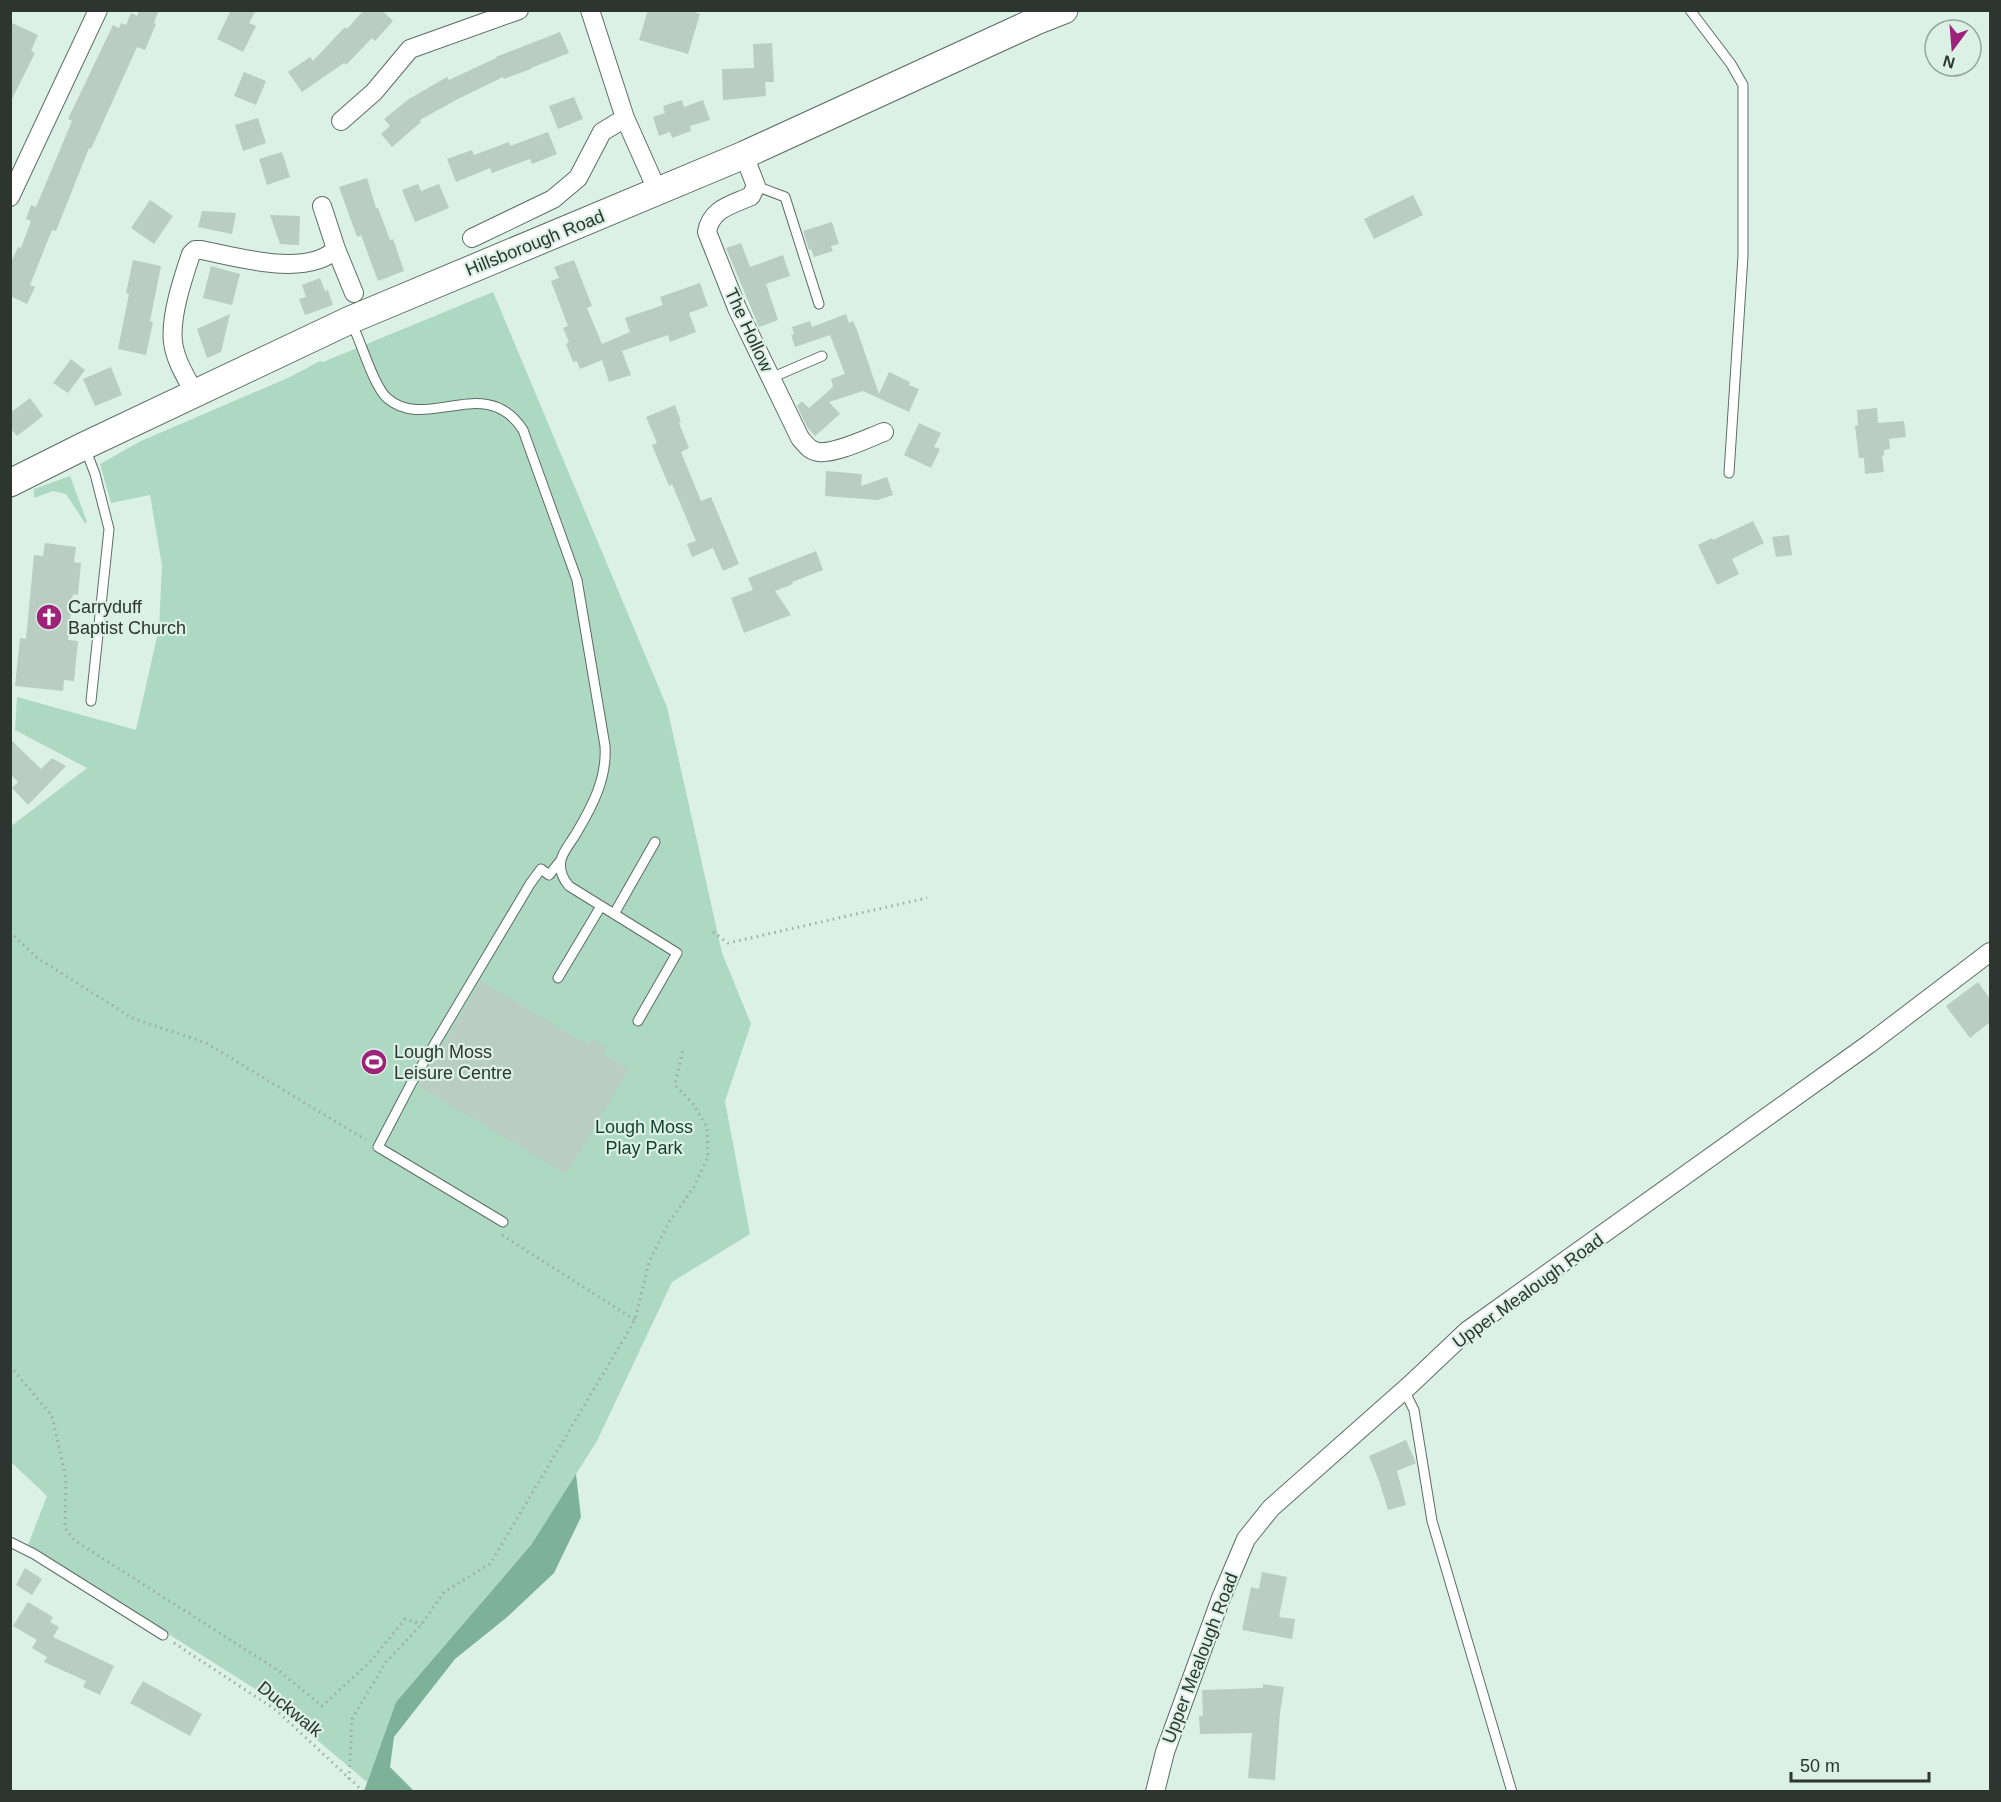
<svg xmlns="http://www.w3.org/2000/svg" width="2001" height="1802" font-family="Arial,sans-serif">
  <rect width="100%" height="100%" fill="#dcf1e6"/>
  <path fill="#add8c2" d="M493,292L667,707L722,953L751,1024L725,1101L750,1234L672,1282L597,1441L531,1545L396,1702L367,1782L260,1692L28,1545L47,1496L11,1462L10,827L87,768L15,730L17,697L136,730L159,628L162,566L150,495L111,503L100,464L141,441L290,377L320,361L323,362Z
    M70,476L87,522L85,523L66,494L53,491L34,498V489Z"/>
  <path fill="#7eb298" d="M576,1474L581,1517L554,1573L506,1618L455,1659L394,1737L390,1767L414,1791H364L396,1702L531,1545Z"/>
  <path fill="#b9cdc2" d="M140,10H159L154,23L156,24L145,50L137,47L91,149L89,148L56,231L52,230L30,285L35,287L27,304L10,296V265L18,247L21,248L31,221L26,219L31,205L36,207L72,121L68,119L113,25L119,28L121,23L126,25L131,13L137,16Z
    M231,10H256L249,23L256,26L243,52L217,39Z
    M364,10H382L393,21L375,41L372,38L346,65L344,63L302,92L288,72L310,57L313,61L345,27L347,29Z
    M648,10H688L700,14L688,54L639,40Z
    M10,22L38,35L31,51L35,53L10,103Z
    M560,32L569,53L531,68V69L504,79L503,77L456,100L420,120L421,122L392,147L381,134L390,126L384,119L409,99L447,77L449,80L496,58V57Z
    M772,43L774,82H765L766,96L723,100L722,69L754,68L753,44Z
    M244,72L266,81L256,105L234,96Z
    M574,97L583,119L558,129L549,106Z
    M682,100L684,107L703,100L710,120L690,126L691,131L672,138L670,132L659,136L653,117L665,113L663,106Z
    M258,118L266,143L243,151L235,125Z
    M548,132L557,154L532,164L530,159L492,173L490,168L456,182L447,159L472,150L474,155L509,142L510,146Z
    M282,152L290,177L267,185L259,159Z
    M367,178L376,208H378L390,240L393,239L404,271L378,281L361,235L357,237L339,187Z
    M418,184L421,191L439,184L449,208L415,222L402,190Z
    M1413,195L1423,215L1374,239L1364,219Z
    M150,200L173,216L154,244L131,228Z
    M202,211L236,213L232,234L198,227Z
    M270,215L300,216L299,245L280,244Z
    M832,222L839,244L831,246L833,251L814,257L811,249L809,250L803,231Z
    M741,243L750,267L783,255L790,276L766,284L778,320L759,327L726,248Z
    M133,260L161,266L150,321L153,322L146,355L118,349L129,294L126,293Z
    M574,260L592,306L587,308L602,344L630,332L625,318L663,305L660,297L700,283L708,306L689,313L696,332L670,342L668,335L622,351L631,375L609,382L602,360L580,369L577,361L573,362L566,344L569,342L563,328L568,326L551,281L559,278L554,267Z
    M211,266L240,274L232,305L203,298Z
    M320,278L325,291L328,290L333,305L305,315L299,299L306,297L302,285Z
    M230,314L221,352L207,358L197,329Z
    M846,314L849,323L853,321L857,330L879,394L889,372L910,382L909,385L919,389L909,412L863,391L829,402L840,414L815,436L807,427L797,406L802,401L809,408L833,387L831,379L845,374L830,335L795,347L791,335L794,334L792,327L810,321L812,327Z
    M71,359L85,370L68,393L53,383Z
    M111,367L122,395L95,406L83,379Z
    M30,398L43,416L17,436L10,428V413Z
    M675,405L681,422L679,423L689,448L681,452L701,501L711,497L739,564L723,571L713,548L692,557L687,544L696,541L672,484L669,486L652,445L657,443L646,417Z
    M1877,408L1878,423L1904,421L1906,437L1889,439L1890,449L1884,450V455L1882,456L1884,472L1865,474L1864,458H1859L1855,426L1858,425L1857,410Z
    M919,423L941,433L934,447L940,449L931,468L904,455Z
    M826,471L862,474L861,486L887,477L893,495L878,500L825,496Z
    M1753,521L1764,543L1732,559L1739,574L1717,585L1698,545L1712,538L1713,540Z
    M1789,535L1792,555L1776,557L1772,537Z
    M45,543L76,547L74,562L81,563L78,595L73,594L68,640L78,641L74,681L64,680L63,691L15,686L20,638L26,639L34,555L43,556Z
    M816,551L823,570L792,582L793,584L775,591L791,615L744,633L731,598L753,590L748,578Z
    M10,739L41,769L52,758L66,766L28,805L12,788L18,782L10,774Z
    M481,981L588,1045L592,1039L607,1048L603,1054L629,1069L566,1174L418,1086Z
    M1978,982L1990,999V1022L1970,1038L1946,1006Z
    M1406,1440L1416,1463L1397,1471L1406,1505L1388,1510L1379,1481L1369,1456Z
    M25,1568L42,1579L32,1595L16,1585Z
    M1262,1572L1287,1577L1279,1617L1295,1619L1292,1639L1242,1630L1251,1587L1259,1589Z
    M28,1602L53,1617L50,1622L59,1627L53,1637L114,1666L100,1695L83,1687L86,1681L44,1662L47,1657L32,1648L37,1640L13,1626Z
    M143,1681L202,1714L190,1736L130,1703Z
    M1263,1684L1284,1687L1280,1713L1275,1780L1248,1778L1252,1733L1200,1734L1199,1716H1203L1202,1690L1263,1688Z"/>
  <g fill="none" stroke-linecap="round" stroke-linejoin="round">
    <defs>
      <path id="service" d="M1690,10L1731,64L1743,85V256L1729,473
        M756,186L785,197L819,304
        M351,322C361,341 373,385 387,398C426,433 486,372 523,430L577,580L605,746C607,778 593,805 577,832C572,841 563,851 561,860C559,870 563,879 569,886L677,953L638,1021
        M771,378L822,356
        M85,448L95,474L109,529L91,701
        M614,914L655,842
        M558,978L601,906
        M503,1222L378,1147L412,1082L530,884L541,869L549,875L561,860
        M1404,1390L1414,1410L1432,1521L1512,1792
        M10,1542L34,1554L163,1635"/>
      <path id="minor" d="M590,10L625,118L658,192
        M341,121L374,92L410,49L519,10
        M744,155L756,186L751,196C732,205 711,208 707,232L737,308L800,438C806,445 810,451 819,452C836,454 868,438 884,432
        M10,197L98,10
        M472,238L553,199L578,178L602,132L625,118
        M336,249L354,293
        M195,394C186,377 175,360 173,342C170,316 183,278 191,254L195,250H201C237,257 307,278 336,249L322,206
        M1155,1792L1165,1752L1221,1598L1246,1539L1271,1508L1411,1384L1467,1331L1869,1044L1990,952"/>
      <path id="secondary" d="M10,483L84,446L350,320L744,155L1036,21L1064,10"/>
    </defs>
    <use href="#service" stroke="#5c6e65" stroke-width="11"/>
    <use href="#minor" stroke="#5c6e65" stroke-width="20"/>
    <use href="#secondary" stroke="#5c6e65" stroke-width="29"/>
    <path stroke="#9baca3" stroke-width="3" stroke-dasharray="1.5 4.5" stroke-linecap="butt" d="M10,932L36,957L132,1018L206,1043L366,1140
      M713,932L728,943L927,898
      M502,1235L635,1320
      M10,1366L52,1416L66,1478L65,1528L74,1540L279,1671L322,1706L370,1662L405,1619L422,1624
      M174,1643L276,1710L364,1792
      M349,1779L352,1719L386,1662L422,1624L444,1592L490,1564L635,1320L649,1262L669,1222L694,1187L708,1157L707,1127L693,1104L675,1085L683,1049"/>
    <use href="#service" stroke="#fff" stroke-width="9"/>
    <use href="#minor" stroke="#fff" stroke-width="18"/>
    <use href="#secondary" stroke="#fff" stroke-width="27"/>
  </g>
  <defs>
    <symbol id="church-disc" viewBox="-11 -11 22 22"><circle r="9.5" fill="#9d2279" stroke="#dcf1e6"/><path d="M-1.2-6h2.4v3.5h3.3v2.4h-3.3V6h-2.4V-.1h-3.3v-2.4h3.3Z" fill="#fff"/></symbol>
    <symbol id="stadium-disc" viewBox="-11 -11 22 22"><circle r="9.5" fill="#9d2279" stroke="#dcf1e6"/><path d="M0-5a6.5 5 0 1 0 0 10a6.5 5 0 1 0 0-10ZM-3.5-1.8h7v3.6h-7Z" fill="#fff"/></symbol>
  </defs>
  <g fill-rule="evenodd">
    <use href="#church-disc" x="34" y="602" width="30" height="30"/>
    <use href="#stadium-disc" x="359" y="1047" width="30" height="30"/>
  </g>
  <g text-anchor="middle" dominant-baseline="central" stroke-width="4.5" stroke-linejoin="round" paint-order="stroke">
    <g font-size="18" fill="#2d3531" stroke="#dcf1e6">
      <text transform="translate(535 243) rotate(-22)">Hillsborough Road</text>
      <text transform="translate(749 330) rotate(65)">The Hollow</text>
      <text transform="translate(1528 1291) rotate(-36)">Upper Mealough Road</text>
      <text transform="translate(1200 1658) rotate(-69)">Upper Mealough Road</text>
      <text transform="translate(290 1709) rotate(39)">Duckwalk</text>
    </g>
    <g font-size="18" fill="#2d3531" stroke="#dcf1e6" text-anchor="start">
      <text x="68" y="607">Carryduff<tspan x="68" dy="21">Baptist Church</tspan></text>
      <text x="394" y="1052">Lough Moss<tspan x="394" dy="21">Leisure Centre</tspan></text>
    </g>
    <g font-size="18" fill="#143f2d" stroke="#dcf1e6">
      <text x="644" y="1127">Lough Moss<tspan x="644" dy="21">Play Park</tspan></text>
    </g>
  </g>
  <rect width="2001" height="1802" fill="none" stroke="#2d3531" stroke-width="24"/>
  <g transform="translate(1953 48) rotate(196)"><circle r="28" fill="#dcf1e6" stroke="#96a69e" stroke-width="1.5"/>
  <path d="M0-4.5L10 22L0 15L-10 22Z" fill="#9d2279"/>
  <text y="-9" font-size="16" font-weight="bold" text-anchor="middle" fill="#2d3531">N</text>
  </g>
  <path d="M1791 1772v9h138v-9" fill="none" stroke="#2d3531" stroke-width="3"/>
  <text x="1800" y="1772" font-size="18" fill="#2d3531" stroke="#dcf1e6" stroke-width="4.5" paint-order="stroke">50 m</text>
</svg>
